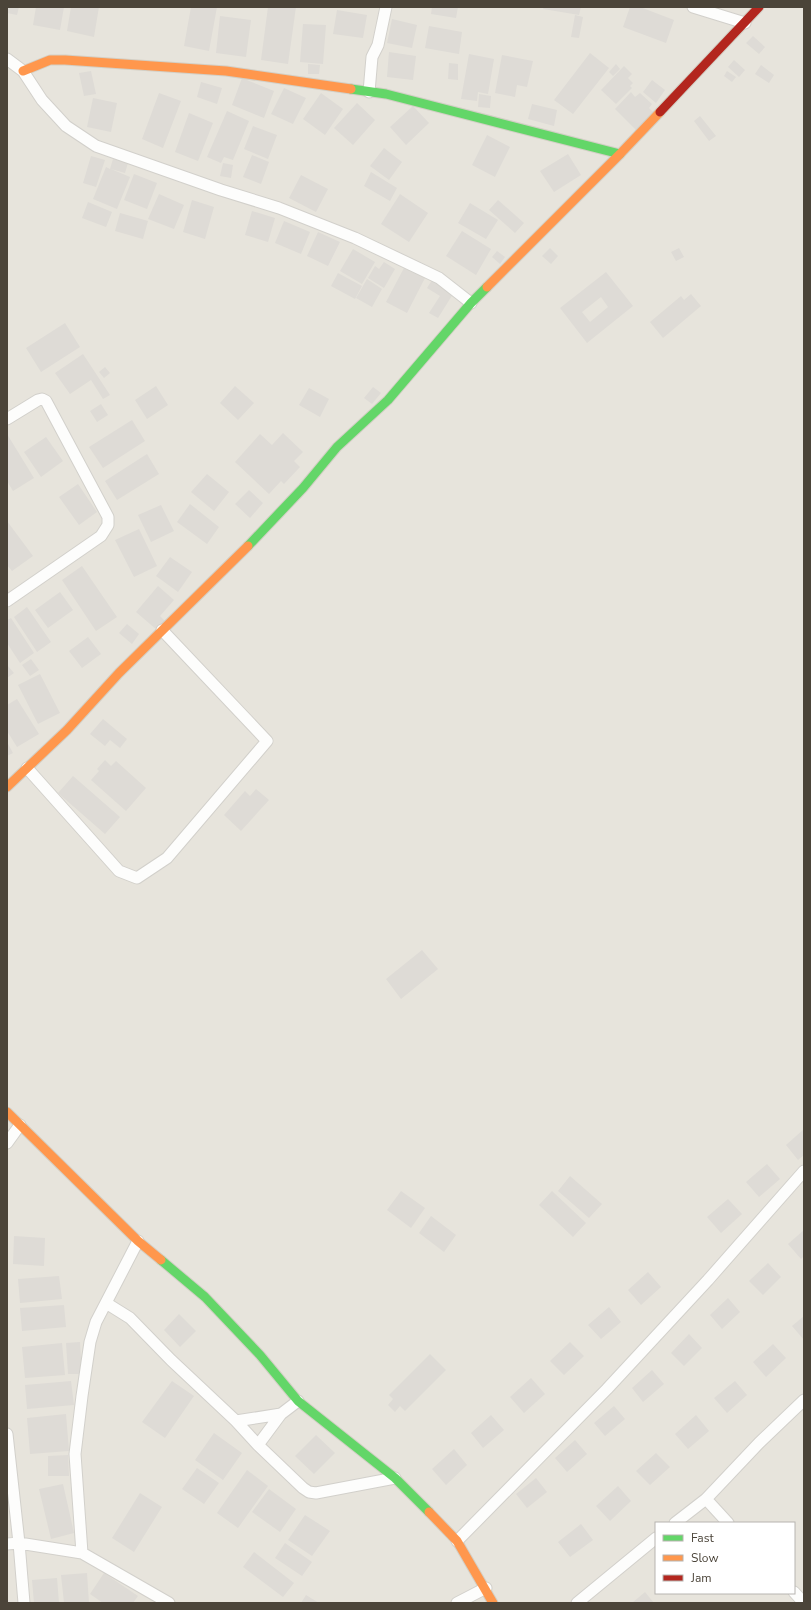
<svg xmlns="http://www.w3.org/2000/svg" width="811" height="1610" font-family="'Nunito Sans',sans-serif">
  <rect width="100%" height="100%" fill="#f4f2ee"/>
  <path fill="#e7e4dc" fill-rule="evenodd" d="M7,7H804V1603H7ZM656,1523H794V1593H656Z"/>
  <path fill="#dedbd6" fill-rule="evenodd" d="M7,7H19L17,15L7,13Z
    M36,7H64L60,30L33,25Z
    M71,7H99L94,37L67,31Z
    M191,7H217L209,51L184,46Z
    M268,7H296L288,64L261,60Z
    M432,7H458L456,18L431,14Z
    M544,7H581L579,15L543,9Z
    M630,7H640L674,20L666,43L623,27Z
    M337,10L367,15L363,38L333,34Z
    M575,15L583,17L579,38L571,37Z
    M220,16L251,20L246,57L216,53Z
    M392,19L417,25L412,48L387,43Z
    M303,24L326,25L323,64L300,62Z
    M429,26L462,32L459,54L425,48Z
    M753,36L765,47L759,54L746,43Z
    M389,52L416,56L413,80L387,77Z
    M590,53L609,68L573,114L554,100Z
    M469,54L494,59L488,94L478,92L477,101L461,99Z
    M502,55L533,61L527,87L517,85L515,97L495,93Z
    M734,60L745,70L739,77L728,67Z
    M449,63L458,64V80L448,79Z
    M308,64L320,65L319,74H308Z
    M616,64L620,69L613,76L609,72Z
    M761,65L774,75L769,83L755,74Z
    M624,66L632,74L628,78L633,83L630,86L632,88L616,104L601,90Z
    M91,71L96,94L84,96L79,73Z
    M727,71L736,77L732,82L724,76Z
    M242,78L274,91L264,118L232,105Z
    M652,80L665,90L656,103L643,92Z
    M201,82L222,88L217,104L197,97Z
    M284,88L306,98L293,124L271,114Z
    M631,92L635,97L640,93L652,104L649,108L654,113L637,131L615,109Z
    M159,93L181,101L163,148L142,139Z
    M321,93L343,109L325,135L303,119Z
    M479,94L491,96L490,108L478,107Z
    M93,98L117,103L111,132L87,127Z
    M357,103L375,120L353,145L334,128Z
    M532,104L557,110L554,126L528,119Z
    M413,106L429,123L406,145L390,127Z
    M227,111L249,121L233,160L224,157L221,163L207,157Z
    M189,113L213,123L198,161L175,152Z
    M700,116L716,136L709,141L694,121Z
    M253,126L277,135L268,159L244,149Z
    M487,135L510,147L495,177L472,165Z
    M384,148L402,162L389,180L370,166Z
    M568,154L581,175L554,192L540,171Z
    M252,155L269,162L261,184L243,177Z
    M91,156L105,160L96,187L83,183Z
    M113,159L128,163L125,173L111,169L130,177L117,209L93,199L106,167L110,169Z
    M223,163L233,165L231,178L220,176Z
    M371,172L397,188L390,201L364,186Z
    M134,174L157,183L147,209L124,200Z
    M301,175L328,189L316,212L289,198Z
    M159,194L184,205L174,229L148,219Z
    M400,194L428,213L409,242L381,224Z
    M192,200L214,207L205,239L183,232Z
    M498,200L524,223L515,233L489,210Z
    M88,202L112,212L106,227L82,218Z
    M470,203L498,220L486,239L458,223Z
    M252,211L275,218L268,242L245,235Z
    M120,213L148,221L143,239L115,231Z
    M284,221L310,232L301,254L275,243Z
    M462,231L491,249L476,275L446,256Z
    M318,232L340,242L328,266L307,256Z
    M550,248L558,256L551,264L542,256Z
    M679,248L684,257L676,261L671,252Z
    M353,249L375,262L362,284L340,271Z
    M497,251L505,257L500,264L492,257Z
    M384,262L395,269L384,288L368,278L375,266L379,269Z
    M404,268L425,278L407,313L386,302Z
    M606,272L633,306L587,343L560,308ZM601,297L608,307L590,322L582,312Z
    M338,273L362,286L355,299L331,286Z
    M367,279L382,289L372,307L356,298Z
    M432,280L453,294L438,318L429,313L440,296L427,288Z
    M691,294L701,306L663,338L650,322L681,296L684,300Z
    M65,323L80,347L41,372L26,348Z
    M83,354L110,395L103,399L91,380L70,394L55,373Z
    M105,367L110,373L104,378L99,372Z
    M156,386L168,405L147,419L135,400Z
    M235,386L254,403L238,420L220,403Z
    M373,387L381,393L372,404L364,398Z
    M309,388L329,399L320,417L299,405Z
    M101,404L108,415L97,422L90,411Z
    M132,420L145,441L103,468L89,447Z
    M283,433L303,452L294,461L300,467L284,484L281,481L269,494L235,462L260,434L272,445Z
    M7,434L34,478L13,491L7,481Z
    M46,437L63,461L41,477L24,452Z
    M147,454L159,474L117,500L105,481Z
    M207,474L229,492L214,511L191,492Z
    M78,484L97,512L79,525L59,497Z
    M249,490L263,503L250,518L235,504Z
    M190,504L219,527L207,544L177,522Z
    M161,505L174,531L151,542L138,515Z
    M7,521L33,556L12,571L7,565Z
    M139,529L157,566L134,577L115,540Z
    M170,557L192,572L178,592L156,576Z
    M82,566L117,617L96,631L62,580Z
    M158,586L174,600L160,616L165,621L157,630L136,612Z
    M60,592L73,610L48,628L35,610Z
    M27,607L51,642L37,652L14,617Z
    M11,618L34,653L20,663L7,643V620Z
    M127,624L139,634L132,644L119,633Z
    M88,637L101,654L82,668L69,651Z
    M31,659L39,670L30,676L22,665Z
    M7,665L14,673L7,678Z
    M40,674L60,713L38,724L18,685Z
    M17,699L39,734L17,747L7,731V705Z
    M103,719L127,739L120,748L110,740L105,746L90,734Z
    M7,742L13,753L7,756Z
    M105,760L111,766L116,761L146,788L126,811L91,780L99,771L97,769Z
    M73,776L120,817L105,834L58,793Z
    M256,789L269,800L241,831L224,815L245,791L250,796Z
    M422,950L438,969L401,999L386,979Z
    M804,1129V1155L798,1160L786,1145Z
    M767,1164L780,1179L759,1197L746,1182Z
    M570,1176L602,1204L589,1218L558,1191Z
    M401,1191L425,1208L411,1228L387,1210Z
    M552,1191L586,1223L573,1237L539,1205Z
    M728,1199L742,1214L721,1233L707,1217Z
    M431,1216L456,1235L444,1252L419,1233Z
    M804,1230V1256L801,1259L788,1244Z
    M14,1236L45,1238L44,1266L13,1264Z
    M768,1263L781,1277L763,1295L749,1281Z
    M648,1272L661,1287L641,1305L628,1290Z
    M59,1276L62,1299L20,1303L18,1279Z
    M728,1298L740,1312L722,1329L710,1315Z
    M64,1305L66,1327L22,1331L20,1308Z
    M609,1307L621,1322L601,1339L588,1325Z
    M179,1314L196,1331L180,1347L164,1330Z
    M804,1316V1340L792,1326Z
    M689,1334L702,1348L684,1366L671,1353Z
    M80,1342L82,1374H68L66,1343Z
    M570,1342L584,1356L564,1375L550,1361Z
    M62,1343L65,1375L25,1378L22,1347Z
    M773,1344L786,1358L766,1377L753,1362Z
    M430,1354L446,1370L405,1411L400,1406L395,1412L388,1405L393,1399L389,1395Z
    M652,1370L664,1384L643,1402L632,1388Z
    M531,1378L545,1394L524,1413L510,1397Z
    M71,1381L74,1405L27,1409L25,1385Z
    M172,1381L194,1396L165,1438L142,1422Z
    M735,1381L747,1395L727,1413L714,1398Z
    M614,1406L625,1419L605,1436L594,1423Z
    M66,1414L69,1451L30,1454L27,1418Z
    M491,1415L504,1430L483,1448L471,1433Z
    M696,1415L709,1431L688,1449L675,1434Z
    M214,1433L242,1453L223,1480L195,1460Z
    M316,1435L335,1453L314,1474L295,1456Z
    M575,1440L587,1454L567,1472L555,1458Z
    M454,1449L467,1465L446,1485L432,1469Z
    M656,1453L670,1467L650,1485L636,1471Z
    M68,1455L69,1476H48V1456Z
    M197,1468L219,1483L204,1504L182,1489Z
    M247,1470L268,1486L238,1528L217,1513Z
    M536,1478L547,1492L527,1508L516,1494Z
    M63,1484L74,1533L51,1539L39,1489Z
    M618,1486L631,1501L610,1521L596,1506Z
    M269,1489L296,1509L280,1532L252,1512Z
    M140,1493L162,1507L134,1552L112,1538Z
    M305,1515L330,1531L312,1556L288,1540Z
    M581,1524L593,1540L570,1557L558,1542Z
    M285,1543L312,1562L302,1576L275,1558Z
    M254,1552L294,1583L283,1597L243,1567Z
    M87,1573L89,1603H64L61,1575Z
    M104,1573L138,1596L133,1603H103L90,1594Z
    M57,1578L59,1603H34L32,1580Z
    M645,1592L654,1603H632Z
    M306,1595L319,1603H301Z"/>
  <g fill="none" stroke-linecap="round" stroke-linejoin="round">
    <defs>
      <path id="street" d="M693,7L745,23
        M7,59L23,71L42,100L66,126L96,146L221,190L279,208L355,238L439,278L471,303
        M369,92L372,57L378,45L386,7
        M7,419L38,400L42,399L46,401L108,517V525L101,536L7,601
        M27,768L119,871L137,878L167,858L267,741L162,630
        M7,1143L20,1125
        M106,1303L130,1318L171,1360L236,1421L258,1445L303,1488L309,1492L316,1493L395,1478
        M236,1421L281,1414
        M7,1434L19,1543L24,1603
        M258,1445L281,1414L298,1401
        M706,1499L728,1523
        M675,1523L706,1499L759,1443L804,1400
        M457,1541L607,1389L708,1280L804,1171
        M7,1544L19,1543L82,1553L169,1603
        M82,1553L75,1454L82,1396L90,1342L96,1322L138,1241
        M794,1592L804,1603
        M457,1603L486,1588
        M577,1603L656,1538"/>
      <path id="fast" d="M351,89L386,94L620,154
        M248,546L303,488L337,447L388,400L471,303L487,287
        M161,1260L205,1297L260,1355L298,1401L395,1478L429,1512"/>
      <path id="slow" d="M23,71L50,60H65L226,71L351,89
        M487,287L620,154L660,112
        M7,787L67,730L119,673L248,546
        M7,1112L138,1241L161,1260
        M429,1512L457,1541L493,1603"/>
      <path id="jam" d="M660,112L759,7"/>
    </defs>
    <use href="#street" stroke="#d2d0cb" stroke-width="13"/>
    <use href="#fast" stroke="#d3cfc5" stroke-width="11"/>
    <use href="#slow" stroke="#d3cfc5" stroke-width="11"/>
    <use href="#jam" stroke="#d3cfc5" stroke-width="11"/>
    <use href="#street" stroke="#fdfdfc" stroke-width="11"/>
    <use href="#fast" stroke="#63d668" stroke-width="9"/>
    <use href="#slow" stroke="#ff974d" stroke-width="9"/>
    <use href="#jam" stroke="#b3261e" stroke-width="9"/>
  </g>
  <rect width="811" height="1610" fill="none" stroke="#4b4439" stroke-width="16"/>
  <rect x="655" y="1522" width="140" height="72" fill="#ffffff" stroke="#b7b4b0"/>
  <rect x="663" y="1535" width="20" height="6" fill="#63d668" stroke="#b7b4b0"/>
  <text x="691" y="1542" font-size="12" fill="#4b4439">Fast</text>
  <rect x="663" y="1555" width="20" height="6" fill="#ff974d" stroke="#b7b4b0"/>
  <text x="691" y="1562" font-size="12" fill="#4b4439">Slow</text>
  <rect x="663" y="1575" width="20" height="6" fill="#b3261e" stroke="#b7b4b0"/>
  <text x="691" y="1582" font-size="12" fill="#4b4439">Jam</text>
</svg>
